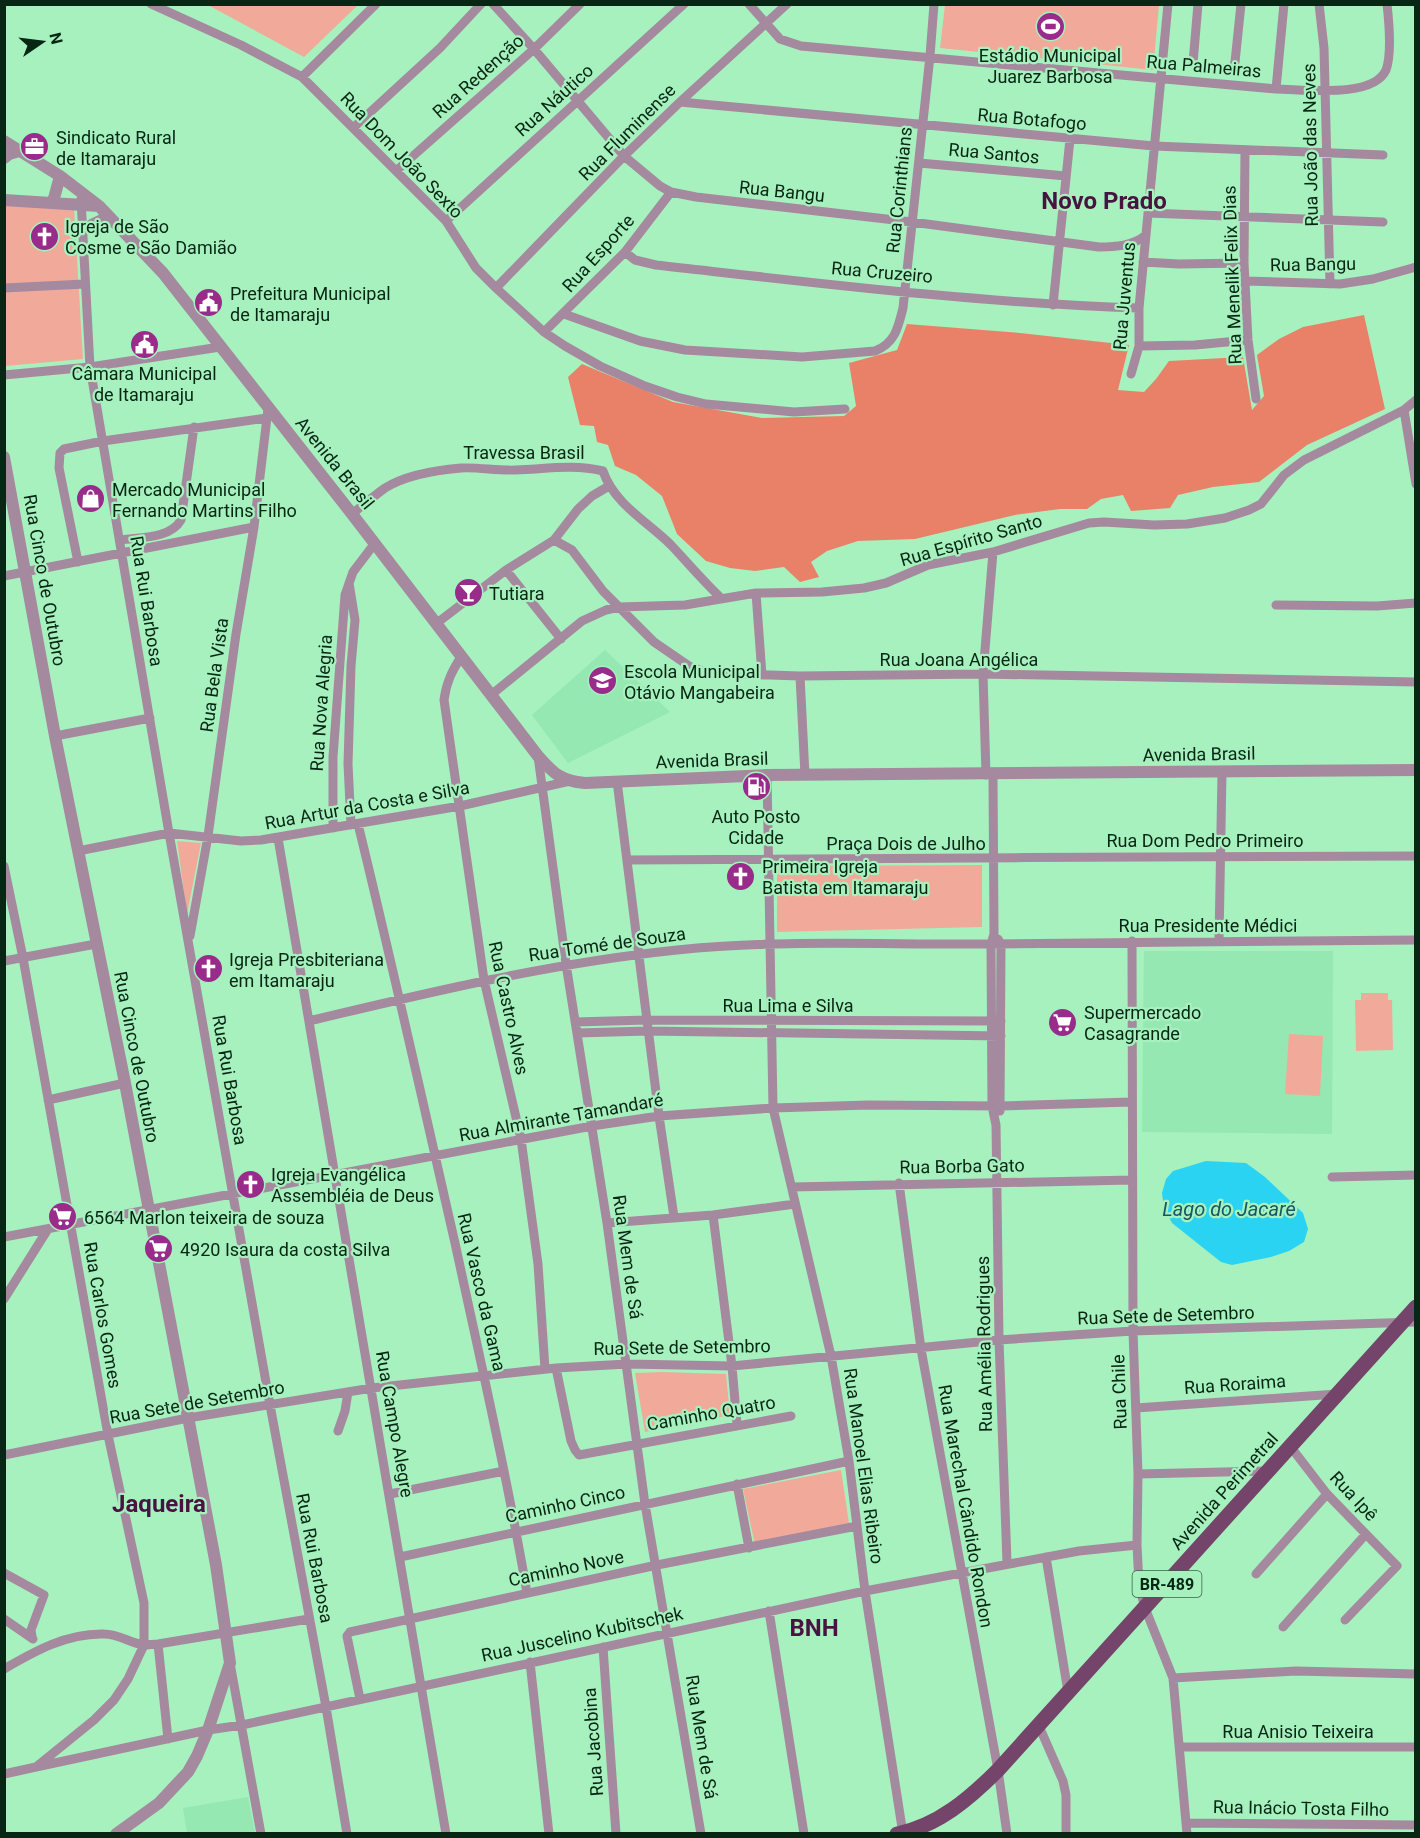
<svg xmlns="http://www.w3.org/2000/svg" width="1420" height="1838" font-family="Roboto,sans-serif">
  <rect width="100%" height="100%" fill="#a6f1be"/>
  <path fill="#95e8b1" d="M605,650L670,712L568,763L532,715Z
    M1144,951H1333L1332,1134L1142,1132Z
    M248,1797L255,1833H187L183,1808Z"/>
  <path fill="#f1aa99" d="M208,5H358L304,57Z
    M945,5H1159L1153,70L940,48Z
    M5,205L74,208L83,359L5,366Z
    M177,841L201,843L187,914Z
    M982,865V927L777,932V866Z
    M1361,993H1388V1000H1392L1393,1050L1356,1051L1355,1000H1361Z
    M1289,1034L1323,1036L1320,1096L1285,1094Z
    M662,1372L726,1374L730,1415L645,1432L635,1373Z
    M841,1470L849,1523L755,1545L743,1489Z"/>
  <path fill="#e98169" d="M1364,315L1385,409L1307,445L1259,482L1213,487L1178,495L1170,508L1131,511L1123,495L1101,499L1087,509H1060L1015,515L915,539L858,541L827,551L811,562L819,577L800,582L784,567L755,571L730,568L706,561L677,534L662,496L636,475L615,466L608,445L597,442L594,426L580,425L568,377L582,364L673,402L762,418L844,416L856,406L849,363L897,350L907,324L1020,333L1129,345L1118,390L1144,392L1156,379L1169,361L1243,357L1252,410L1264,396L1257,355L1279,339L1303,327Z"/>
  <path fill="#2bd3f2" d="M1206,1161L1246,1163L1265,1177L1303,1213L1308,1229L1304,1242L1289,1251L1271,1257L1232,1265L1221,1262L1172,1223L1164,1208L1162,1193L1166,1179L1173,1171Z"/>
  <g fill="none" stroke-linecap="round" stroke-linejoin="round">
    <path stroke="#a5899f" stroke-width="9" d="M151,4L241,45L302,77L446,221L476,268L496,288L544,332L565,346L600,366L645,386L677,397L706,404L794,412L845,409
      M493,4L534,49L624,156L660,186L671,192L696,197L912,222L1099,247C1115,247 1133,246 1146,235
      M749,4L780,39L801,46L1276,89C1303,89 1373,99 1386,70C1392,54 1389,22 1387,4
      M1198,4L1193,63L1198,68L1232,69L1235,62L1241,4
      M1319,4L1324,48L1330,284
      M302,77L376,4
      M1276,89L1284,4
      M680,102L1154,146L1383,155
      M353,128L440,48L481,4
      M1245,150L1244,263L1248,340L1256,399
      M919,163L1066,176
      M396,171L534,49L580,4
      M81,199L90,367L169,833L270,1405L326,1707L347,1834
      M1148,213L1383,222
      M446,221L684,4
      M82,231L92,223L109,215
      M625,252L635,260L656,265C817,283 978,303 1139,308
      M1143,262L1179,264L1244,263
      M1245,281L1340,284L1373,279L1416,267
      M4,288L85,284
      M496,288L624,156L680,102L787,4
      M1053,305L1070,139
      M564,314L640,341L685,350L802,357L875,351C895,343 898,328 903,308L930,56L934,4
      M544,332L625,252L671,192
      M1139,346L1195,345L1248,340
      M1131,374L1139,346V308L1168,4
      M4,375L90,367L220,347
      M1404,410L1416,484
      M352,514C363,505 374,496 385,488C406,475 437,470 461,468C479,467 498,471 516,470C546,469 573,464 603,471C614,504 648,522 671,545C688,563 704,582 722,599
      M121,540C140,537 170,539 181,520L194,427
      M554,540L572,550L603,591L654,642L689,666L707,673L800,676L983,674L1416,682
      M78,562L59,468L60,453L64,449L103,441L267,418
      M506,570L561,639
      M4,576L254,527
      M349,583L355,620L351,666L348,764L351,825
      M756,593L762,675
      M1276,605L1377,606L1416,603
      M437,623L506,570L554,540L578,509L592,496L609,486
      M461,657C452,671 446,683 444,700L484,980L521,1139L538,1264L545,1369
      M800,676L805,775
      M491,695L582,621L606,610L619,607L685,605L756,593L822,592L864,588L886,583L928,565L993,552L1089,523L1104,522L1154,525L1187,524L1225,518L1249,510L1261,504L1284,475L1304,460L1404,410L1416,400
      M55,736L150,718
      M538,756L566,964L607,1223L645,1504L701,1834
      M767,775L773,1108L831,1356L849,1461L865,1591L903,1834
      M986,775L983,674L993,552
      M993,775L994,934L991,944L992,1106L996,1125L999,1340L1007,1563
      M617,781L659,1116L674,1217
      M358,824C392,963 423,1103 455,1243C480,1359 507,1476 527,1593
      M333,828V757L345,595L353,572L375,543
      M278,838L446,1834
      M78,851L169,833L241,841L261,840L460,806L570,781
      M628,860C891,860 1153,855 1416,856
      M4,866L23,958L108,1435L144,1603V1645L128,1679L114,1700L94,1720L36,1767L4,1774
      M190,936L208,836L236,634L254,527L268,409
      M998,939L1001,944L1000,1111
      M1132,941L1133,1331L1138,1474L1137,1545L1139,1585L1145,1608L1173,1678L1187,1834
      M1219,941L1222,772
      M4,961L96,944
      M309,1021C430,992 552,963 677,950C781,939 886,945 990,944C1132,943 1274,940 1416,940
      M575,1022L647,1020L1001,1021
      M577,1033L648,1031L1001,1036
      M48,1100L125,1083
      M1332,1177L1416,1175
      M899,1183L921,1349L998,1770L1007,1834
      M792,1187L1132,1180
      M713,1215L732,1366L737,1425
      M607,1223L713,1215L795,1204
      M4,1237L592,1126L659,1116L773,1108L868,1105L1001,1106L1131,1102
      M4,1299L48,1229
      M556,1368L571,1441L575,1450L579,1455L791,1416
      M1136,1408L1337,1394
      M338,1431L345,1411L348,1392
      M1290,1446L1327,1494L1397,1566L1345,1620
      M4,1455L188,1418L372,1388L556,1368L627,1364L732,1366L999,1340L1133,1331L1416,1322
      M1138,1474L1267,1471
      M737,1484L749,1548
      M390,1494L504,1471
      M400,1557L849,1461
      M1046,1557L1068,1692
      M4,1573L44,1595L31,1630L32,1637
      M1256,1574L1327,1494
      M769,1611L804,1834
      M4,1619L33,1639
      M1283,1627L1366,1534
      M158,1644L168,1739
      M603,1647L616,1834
      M530,1662L549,1834
      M230,1663L261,1834
      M4,1669C35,1651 67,1633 104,1634C119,1634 130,1643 144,1645C148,1645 154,1644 158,1644L309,1619
      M1173,1678L1296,1671L1416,1674
      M360,1699L348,1641L347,1636L350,1632L657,1565L857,1526
      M1039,1726L1063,1781L1066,1795V1834
      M1180,1747H1416
      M36,1767L208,1730L242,1725L865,1591L1079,1551L1137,1545
      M1186,1823L1416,1825"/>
    <path stroke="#a5899f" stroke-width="12" d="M4,141L60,176L99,206L163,273L352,514L538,756C553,773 561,781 585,783L767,775L1416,770
      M4,158L9,154L19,151
      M4,200L99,206
      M53,202L60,176
      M4,457L55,736L125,1083L216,1565L230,1663L208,1730L197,1756L188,1772L159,1803L116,1834"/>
    <path stroke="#74446b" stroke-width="15" d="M897,1834C938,1826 970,1798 998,1770L1416,1307"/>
  </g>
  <defs>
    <symbol id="stadium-disc" viewBox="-11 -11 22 22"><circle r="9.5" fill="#992b8a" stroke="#a6f1be"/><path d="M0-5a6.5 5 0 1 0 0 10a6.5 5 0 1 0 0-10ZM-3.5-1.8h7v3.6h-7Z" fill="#fff"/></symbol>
    <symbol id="office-disc" viewBox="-11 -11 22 22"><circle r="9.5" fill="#992b8a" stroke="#a6f1be"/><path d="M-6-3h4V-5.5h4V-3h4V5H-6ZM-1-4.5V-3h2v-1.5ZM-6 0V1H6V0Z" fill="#fff"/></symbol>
    <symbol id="church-disc" viewBox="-11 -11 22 22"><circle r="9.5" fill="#992b8a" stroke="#a6f1be"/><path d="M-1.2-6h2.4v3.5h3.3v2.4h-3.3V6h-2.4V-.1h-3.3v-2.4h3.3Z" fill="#fff"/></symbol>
    <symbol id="civic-disc" viewBox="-11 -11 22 22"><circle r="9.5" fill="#992b8a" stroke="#a6f1be"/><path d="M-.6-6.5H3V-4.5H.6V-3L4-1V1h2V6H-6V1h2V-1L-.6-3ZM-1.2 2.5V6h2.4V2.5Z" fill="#fff"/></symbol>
    <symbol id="shop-disc" viewBox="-11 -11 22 22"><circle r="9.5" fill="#992b8a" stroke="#a6f1be"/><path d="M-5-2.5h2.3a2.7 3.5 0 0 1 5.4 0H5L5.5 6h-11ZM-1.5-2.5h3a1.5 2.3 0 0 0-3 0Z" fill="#fff"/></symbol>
    <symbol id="bar-disc" viewBox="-11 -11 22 22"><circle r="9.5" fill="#992b8a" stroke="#a6f1be"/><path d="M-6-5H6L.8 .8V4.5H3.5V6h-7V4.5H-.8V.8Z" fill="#fff"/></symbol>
    <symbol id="school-disc" viewBox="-11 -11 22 22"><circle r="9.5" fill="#992b8a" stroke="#a6f1be"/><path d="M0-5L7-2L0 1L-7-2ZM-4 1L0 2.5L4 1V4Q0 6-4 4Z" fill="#fff"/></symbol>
    <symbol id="fuel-disc" viewBox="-11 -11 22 22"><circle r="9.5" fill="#992b8a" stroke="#a6f1be"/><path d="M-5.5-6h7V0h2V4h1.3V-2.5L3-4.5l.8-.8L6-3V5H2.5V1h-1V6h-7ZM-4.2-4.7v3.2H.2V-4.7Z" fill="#fff"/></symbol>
    <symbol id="supermarket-disc" viewBox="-11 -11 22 22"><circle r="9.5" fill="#992b8a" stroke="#a6f1be"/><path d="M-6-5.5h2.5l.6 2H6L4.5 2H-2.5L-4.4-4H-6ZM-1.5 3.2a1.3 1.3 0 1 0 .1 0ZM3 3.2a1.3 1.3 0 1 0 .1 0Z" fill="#fff"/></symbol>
  </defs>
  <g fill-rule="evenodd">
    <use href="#stadium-disc" x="1034" y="10" width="33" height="33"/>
    <use href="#office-disc" x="18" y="130" width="33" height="33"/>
    <use href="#church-disc" x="28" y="220" width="33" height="33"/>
    <use href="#civic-disc" x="192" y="286" width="33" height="33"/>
    <use href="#civic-disc" x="128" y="328" width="33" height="33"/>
    <use href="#shop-disc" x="74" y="482" width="33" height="33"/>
    <use href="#bar-disc" x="452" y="576" width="33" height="33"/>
    <use href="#school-disc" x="586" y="664" width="33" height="33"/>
    <use href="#fuel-disc" x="740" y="770" width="33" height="33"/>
    <use href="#church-disc" x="724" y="860" width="33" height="33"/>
    <use href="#church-disc" x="192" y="952" width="33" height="33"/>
    <use href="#supermarket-disc" x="1046" y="1006" width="33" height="33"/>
    <use href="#church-disc" x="234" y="1168" width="33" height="33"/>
    <use href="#supermarket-disc" x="46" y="1200" width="33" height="33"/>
    <use href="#supermarket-disc" x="142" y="1232" width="33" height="33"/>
  </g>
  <g text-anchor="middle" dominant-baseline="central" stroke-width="4.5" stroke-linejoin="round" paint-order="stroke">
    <rect fill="#a6f1be" stroke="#376347" stroke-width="1.5" x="1132.5" y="1571" width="69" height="26" rx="4.5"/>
    <g font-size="16" font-weight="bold" fill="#072614">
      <text x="1167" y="1584">BR-489</text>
    </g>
    <g font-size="18" fill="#072614" stroke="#a6f1be" text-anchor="start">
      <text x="1050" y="55" text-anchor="middle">Estádio Municipal<tspan x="1050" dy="21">Juarez Barbosa</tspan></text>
      <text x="56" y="137">Sindicato Rural<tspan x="56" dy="21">de Itamaraju</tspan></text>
      <text x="65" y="226">Igreja de São<tspan x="65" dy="21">Cosme e São Damião</tspan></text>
      <text x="230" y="293">Prefeitura Municipal<tspan x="230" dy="21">de Itamaraju</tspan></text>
      <text x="144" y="373" text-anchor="middle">Câmara Municipal<tspan x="144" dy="21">de Itamaraju</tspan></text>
      <text x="112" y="489">Mercado Municipal<tspan x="112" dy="21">Fernando Martins Filho</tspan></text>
      <text x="489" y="593">Tutiara</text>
      <text x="624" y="671">Escola Municipal<tspan x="624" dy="21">Otávio Mangabeira</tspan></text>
      <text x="756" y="816" text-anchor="middle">Auto Posto<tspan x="756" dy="21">Cidade</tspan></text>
      <text x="762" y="866">Primeira Igreja<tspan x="762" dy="21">Batista em Itamaraju</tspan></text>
      <text x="229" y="959">Igreja Presbiteriana<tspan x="229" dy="21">em Itamaraju</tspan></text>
      <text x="1084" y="1012">Supermercado<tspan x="1084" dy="21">Casagrande</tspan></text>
      <text x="271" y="1174">Igreja Evangélica<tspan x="271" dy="21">Assembléia de Deus</tspan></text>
      <text x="84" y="1217">6564 Marlon teixeira de souza</text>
      <text x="180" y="1249">4920 Isaura da costa Silva</text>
    </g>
    <g font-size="18" fill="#072614" stroke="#a6f1be">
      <text transform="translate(1204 66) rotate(5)">Rua Palmeiras</text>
      <text transform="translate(478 76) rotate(-42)">Rua Redenção</text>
      <text transform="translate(554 100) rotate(-42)">Rua Náutico</text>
      <text transform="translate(1032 119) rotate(5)">Rua Botafogo</text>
      <text transform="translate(627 132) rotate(-45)">Rua Fluminense</text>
      <text transform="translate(1310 145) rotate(-91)">Rua João das Neves</text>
      <text transform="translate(994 153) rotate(5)">Rua Santos</text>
      <text transform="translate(402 155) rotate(46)">Rua Dom João Sexto</text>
      <text transform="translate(899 190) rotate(-84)">Rua Corinthians</text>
      <text transform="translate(782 191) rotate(6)">Rua Bangu</text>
      <text transform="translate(598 253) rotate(-48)">Rua Esporte</text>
      <text transform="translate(1313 264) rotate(-1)">Rua Bangu</text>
      <text transform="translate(882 272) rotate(5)">Rua Cruzeiro</text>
      <text transform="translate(1232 275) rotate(-92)">Rua Menelik Felix Dias</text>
      <text transform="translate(1124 296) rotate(-85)">Rua Juventus</text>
      <text x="524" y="452">Travessa Brasil</text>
      <text transform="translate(335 463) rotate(51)">Avenida Brasil</text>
      <text transform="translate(971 540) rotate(-16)">Rua Espírito Santo</text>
      <text transform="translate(45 580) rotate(80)">Rua Cinco de Outubro</text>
      <text transform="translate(147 601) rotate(81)">Rua Rui Barbosa</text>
      <text x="959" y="659">Rua Joana Angélica</text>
      <text transform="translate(214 675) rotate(-82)">Rua Bela Vista</text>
      <text transform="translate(321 703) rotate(-86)">Rua Nova Alegria</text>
      <text transform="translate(1199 754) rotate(-1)">Avenida Brasil</text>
      <text transform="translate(712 760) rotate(-2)">Avenida Brasil</text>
      <text transform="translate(367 805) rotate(-10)">Rua Artur da Costa e Silva</text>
      <text x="1205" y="840">Rua Dom Pedro Primeiro</text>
      <text x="906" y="843">Praça Dois de Julho</text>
      <text x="1208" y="925">Rua Presidente Médici</text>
      <text transform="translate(607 944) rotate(-8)">Rua Tomé de Souza</text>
      <text x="788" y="1005">Rua Lima e Silva</text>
      <text transform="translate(509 1008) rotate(78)">Rua Castro Alves</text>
      <text transform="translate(137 1057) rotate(79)">Rua Cinco de Outubro</text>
      <text transform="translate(230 1080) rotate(80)">Rua Rui Barbosa</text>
      <text transform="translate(561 1117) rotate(-10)">Rua Almirante Tamandaré</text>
      <text transform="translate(962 1166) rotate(-1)">Rua Borba Gato</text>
      <text transform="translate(628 1257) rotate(82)">Rua Mem de Sá</text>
      <text transform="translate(482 1292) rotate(77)">Rua Vasco da Gama</text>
      <text transform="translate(103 1315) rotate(80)">Rua Carlos Gomes</text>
      <text transform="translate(1166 1315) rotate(-2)">Rua Sete de Setembro</text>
      <text transform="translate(984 1344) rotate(-91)">Rua Amélia Rodrigues</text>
      <text transform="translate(682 1347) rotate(-1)">Rua Sete de Setembro</text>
      <text transform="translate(1235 1384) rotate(-4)">Rua Roraima</text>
      <text transform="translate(1119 1392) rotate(-92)">Rua Chile</text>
      <text transform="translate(197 1402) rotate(-10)">Rua Sete de Setembro</text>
      <text transform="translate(711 1413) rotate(-10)">Caminho Quatro</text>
      <text transform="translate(395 1424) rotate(80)">Rua Campo Alegre</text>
      <text transform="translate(864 1466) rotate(82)">Rua Manoel Elias Ribeiro</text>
      <text transform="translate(1224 1491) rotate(-48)">Avenida Perimetral</text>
      <text transform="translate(1354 1496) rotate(47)">Rua Ipê</text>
      <text transform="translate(565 1504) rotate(-12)">Caminho Cinco</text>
      <text transform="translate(966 1506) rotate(80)">Rua Marechal Cândido Rondon</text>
      <text transform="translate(315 1558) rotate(79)">Rua Rui Barbosa</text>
      <text transform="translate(566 1568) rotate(-12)">Caminho Nove</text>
      <text transform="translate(582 1634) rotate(-12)">Rua Juscelino Kubitschek</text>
      <text x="1298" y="1731">Rua Anisio Teixeira</text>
      <text transform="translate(702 1737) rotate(81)">Rua Mem de Sá</text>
      <text transform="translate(593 1742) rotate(-94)">Rua Jacobina</text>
      <text transform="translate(1301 1808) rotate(1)">Rua Inácio Tosta Filho</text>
    </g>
    <g font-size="20" font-style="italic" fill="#175764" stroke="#a6f1be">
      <text x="1229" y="1209">Lago do Jacaré</text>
    </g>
    <g font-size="24" font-weight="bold" fill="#481341" stroke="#a6f1be">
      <text x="1104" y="201">Novo Prado</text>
      <text x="159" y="1504">Jaqueira</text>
      <text x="814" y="1628">BNH</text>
    </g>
  </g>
  <rect width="1420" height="1838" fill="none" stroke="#072614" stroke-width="12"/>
  <g transform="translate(42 42) rotate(76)" stroke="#a6f1be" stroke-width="4.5" paint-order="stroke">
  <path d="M0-4.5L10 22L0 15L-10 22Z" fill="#072614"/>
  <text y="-9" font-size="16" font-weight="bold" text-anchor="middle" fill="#072614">N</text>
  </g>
</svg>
